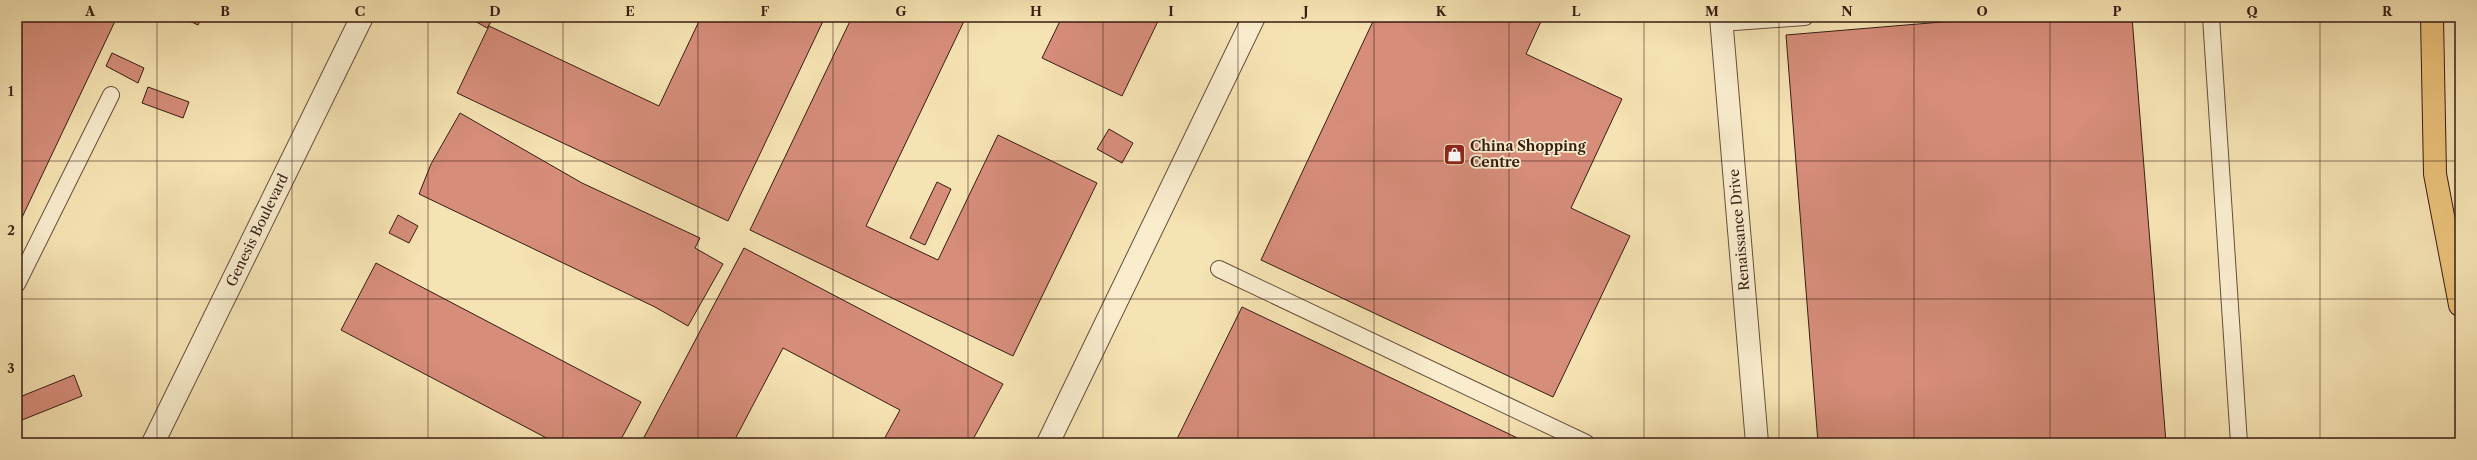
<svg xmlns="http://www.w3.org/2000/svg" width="2477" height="460" font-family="'Libre Caslon Text',serif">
  <rect width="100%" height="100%" fill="#f6e3b3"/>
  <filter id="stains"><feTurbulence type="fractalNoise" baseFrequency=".005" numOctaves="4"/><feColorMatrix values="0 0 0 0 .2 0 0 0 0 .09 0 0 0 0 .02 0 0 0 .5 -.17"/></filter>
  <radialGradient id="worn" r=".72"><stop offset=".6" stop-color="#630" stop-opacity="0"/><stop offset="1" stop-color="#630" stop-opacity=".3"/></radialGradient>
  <path fill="#d68d7a" stroke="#371c12" d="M17,17H117L17,228Z
    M181,17H202L198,25Z
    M475,17H494L487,28L473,20Z
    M701,17H825L728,221L457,93L489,26L659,106Z
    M852,17H966L866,226L938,260L998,135L1097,183L1013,356L750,230Z
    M1062,17H1160L1122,96L1042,58Z
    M1375,17H1543L1526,54L1622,99L1571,208L1630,236L1553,397L1261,260Z
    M2002,17H2132L2166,443H1818L1786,35Z
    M112,53L144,68L138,83L106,66Z
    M148,87L189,102L183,118L142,103Z
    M460,113L582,183L700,238L695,248L723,264L688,326L655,307L419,194L431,164Z
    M1109,129L1133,143L1122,163L1097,149Z
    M937,182L951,189L925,245L910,238Z
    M398,215L418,226L409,243L389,233Z
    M744,248L1003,384L971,443H882L900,410L783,348L733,443H641Z
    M376,263L641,402L619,443H556L341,330Z
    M1242,307L1528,443H1175Z
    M74,375L82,396L17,422V398Z"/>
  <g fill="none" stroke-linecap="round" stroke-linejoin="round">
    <defs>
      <path id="lane" d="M2211,17L2239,443
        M1721,23L1805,17
        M1219,269L1586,443
        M17,284L111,95"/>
      <path id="street" d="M1721,17L1757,443
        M153,443L362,17
        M1048,443L1254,17"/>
      <path id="highway" d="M2432,17L2435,174L2460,305"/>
    </defs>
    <use href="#lane" stroke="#674e3a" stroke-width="18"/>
    <use href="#street" stroke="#674e3a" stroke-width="24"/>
    <use href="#highway" stroke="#371c12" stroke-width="24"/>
    <use href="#lane" stroke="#f9edce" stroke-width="16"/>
    <use href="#street" stroke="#f9edce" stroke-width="22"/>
    <use href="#highway" stroke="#ebc27a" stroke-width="22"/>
  </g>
  <path fill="none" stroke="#371c12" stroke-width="1" stroke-opacity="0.55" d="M157,17V443M292,17V443M428,17V443M563,17V443M698,17V443M833,17V443M968,17V443M1103,17V443M1238,17V443M1374,17V443M1509,17V443M1644,17V443M1779,17V443M1914,17V443M2050,17V443M2185,17V443M2320,17V443M17,161H2460M17,299H2460"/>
  <defs>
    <symbol id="shop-square" viewBox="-11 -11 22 22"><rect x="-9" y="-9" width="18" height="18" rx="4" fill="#8f2418" stroke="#f9edce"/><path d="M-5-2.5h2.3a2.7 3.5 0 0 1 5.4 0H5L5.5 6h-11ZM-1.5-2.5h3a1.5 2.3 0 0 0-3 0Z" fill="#fff"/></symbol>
  </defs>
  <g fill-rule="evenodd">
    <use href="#shop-square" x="1442" y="142" width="25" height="25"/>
  </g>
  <g text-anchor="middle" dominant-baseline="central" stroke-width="3.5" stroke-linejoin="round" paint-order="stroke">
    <g font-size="14" font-weight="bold" fill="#371c12" stroke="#f9edce" text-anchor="start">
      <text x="1470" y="146">China Shopping<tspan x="1470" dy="16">Centre</tspan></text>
    </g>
    <g font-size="14" fill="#371c12" stroke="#f9edce">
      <text transform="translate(257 230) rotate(-64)">Genesis Boulevard</text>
      <text transform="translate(1739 230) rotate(-95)">Renaissance Drive</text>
    </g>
  </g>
  <rect width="2477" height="460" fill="none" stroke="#f6e3b3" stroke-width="44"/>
  <rect x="22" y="22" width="2433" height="416" fill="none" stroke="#371c12" stroke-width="1.5"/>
  <g font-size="13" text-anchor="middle" font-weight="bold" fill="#371c12">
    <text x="90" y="16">A</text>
    <text x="225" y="16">B</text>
    <text x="360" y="16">C</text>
    <text x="495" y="16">D</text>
    <text x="630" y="16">E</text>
    <text x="765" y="16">F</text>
    <text x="901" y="16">G</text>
    <text x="1036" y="16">H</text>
    <text x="1171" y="16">I</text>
    <text x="1306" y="16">J</text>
    <text x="1441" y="16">K</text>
    <text x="1576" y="16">L</text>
    <text x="1712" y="16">M</text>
    <text x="1847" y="16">N</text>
    <text x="1982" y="16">O</text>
    <text x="2117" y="16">P</text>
    <text x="2252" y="16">Q</text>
    <text x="2387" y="16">R</text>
    <text x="11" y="96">1</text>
    <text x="11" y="235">2</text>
    <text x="11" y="373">3</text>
  </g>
  <rect width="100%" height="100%" filter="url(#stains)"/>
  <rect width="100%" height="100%" fill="url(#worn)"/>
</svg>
